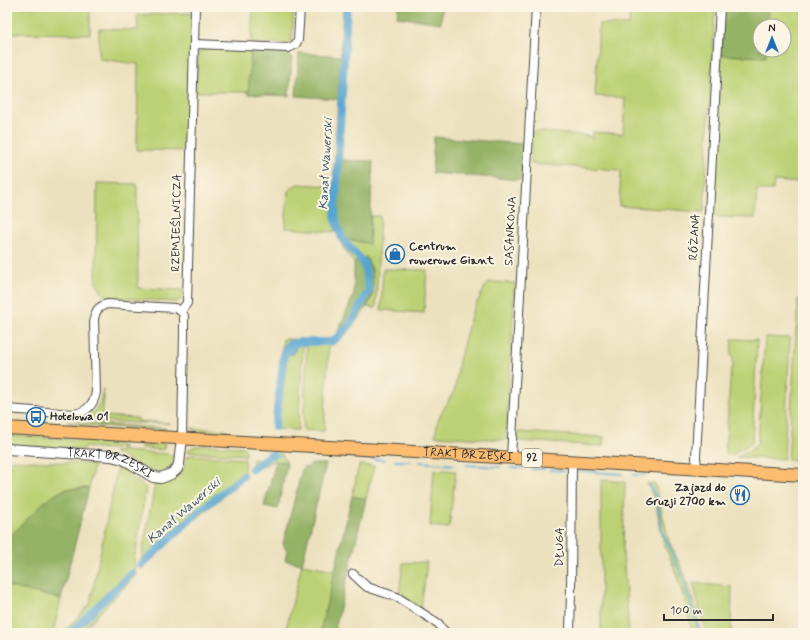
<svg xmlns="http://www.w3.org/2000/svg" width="810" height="640" font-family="Mynerve,sans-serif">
  <rect width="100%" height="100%" fill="#fcf5e5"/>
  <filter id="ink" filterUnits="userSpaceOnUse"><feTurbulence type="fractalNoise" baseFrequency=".025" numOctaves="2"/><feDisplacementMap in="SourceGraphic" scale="8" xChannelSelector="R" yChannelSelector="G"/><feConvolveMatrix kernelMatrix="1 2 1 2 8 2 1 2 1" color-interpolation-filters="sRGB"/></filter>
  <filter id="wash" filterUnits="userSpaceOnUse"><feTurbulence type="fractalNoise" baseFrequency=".012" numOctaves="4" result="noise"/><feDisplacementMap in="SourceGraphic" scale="16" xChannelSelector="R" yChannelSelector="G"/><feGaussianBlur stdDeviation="0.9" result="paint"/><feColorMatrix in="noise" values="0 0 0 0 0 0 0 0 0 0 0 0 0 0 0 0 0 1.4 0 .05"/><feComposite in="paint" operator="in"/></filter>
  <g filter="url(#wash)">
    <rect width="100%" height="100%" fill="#ece1be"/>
    <path fill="#bcd174" stroke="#747e50" d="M8,7H90V34L7,33Z
      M253,7H294L292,41L287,44L251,43Z
      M343,7H350L337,215L369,244L371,216H380L376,308L367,307L373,295L372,269L366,257L354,263L343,247L335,230V232L285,228L288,191L297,184L333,186Z
      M630,7H715L704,212L619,206L621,170L531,164L532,131L590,136L592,139L593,132L623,134L625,98L595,96L599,24L629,25Z
      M768,7H803V183L774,181L773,190H757L755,218L712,217L721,55L765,57L766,50H784V26H767Z
      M192,13L188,151L137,150L138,64L99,59V29L138,30L137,15Z
      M205,48L251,50L249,92H196L198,55L201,50Z
      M97,183L137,184L138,288L184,290C184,297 182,299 176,302L105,297L96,283Z
      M383,269L427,270L424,313L381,310Z
      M491,282L515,283L506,440L435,436L438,420L455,389L459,361L472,312L486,285Z
      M798,299H803V461L788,460Z
      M336,336L338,339L332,344H329L324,431L303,430L307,344H303L298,430L272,429L283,339L329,340Z
      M765,337L790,338L784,459L737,457C744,449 751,454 758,442Z
      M732,339L757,340L752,443L737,451L733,455L725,454L731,368H733V356H731Z
      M103,389L104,397L102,416L138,418V421L170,423H138L76,420V418C96,415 100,408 103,389Z
      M67,422L165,428L166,430L78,425Z
      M191,428L225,430L229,431L225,433L198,432Z
      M518,432L604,437L603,446L518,441Z
      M7,435L89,440L118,444L119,446H123V448L113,449L84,447L83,450L7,445Z
      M160,443L165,444L163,450L140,448L141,446Z
      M203,445L244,447L246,450V455L187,452L192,447Z
      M124,451L168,454L175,456C173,465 166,474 156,472C146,470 123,457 113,452Z
      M268,453H281L287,463L273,461L251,473L253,459H258Z
      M192,455L245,459L244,479L189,525L142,569L141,560L155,484C172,484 185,475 186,457Z
      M11,460L94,464L89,488L65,489L43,503L7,539V476Z
      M359,465L374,466L366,499L352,496Z
      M117,469H122L146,488L134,562L136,575L80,633H63L90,604Z
      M434,469L456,471L449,528L430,526Z
      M601,480L625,482L623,553L629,633H601Z
      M647,483L655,484L669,541L688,582L697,612L700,633H692L686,603L672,562L664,545L655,500Z
      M427,562L421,609L399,594L403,563Z
      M302,564L335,570L320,633H285Z
      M693,583L732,587L731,633H706Z
      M7,586L61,599L53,633H7Z"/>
    <path fill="#95b366" stroke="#606f48" d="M398,7H442L441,23L397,17Z
      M724,7H768L767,26H760V50H766V57L721,55Z
      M7,33H11L7,92Z
      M251,50L287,52L292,58L289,96L248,94Z
      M299,53L341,56L338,99L296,96Z
      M434,137L524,144L522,180L432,173Z
      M340,160L373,161L369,244L347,239L338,225L337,215Z
      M366,257C385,293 364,315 338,339L336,336L354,294V263Z
      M276,461L287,463L278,509L264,506Z
      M311,464H326L302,564L285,560L287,551L283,544L302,470L304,467L308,468Z
      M89,488L61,599L7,586V539L43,503L56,494L65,489Z
      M352,496L366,499L334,633H320Z"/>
    <path fill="#57a4d0" stroke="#41687e" d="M292,344L296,346L294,354L284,355L283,348Z"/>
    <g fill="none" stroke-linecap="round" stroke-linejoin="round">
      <path stroke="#57a4d0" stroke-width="2" d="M273,455L280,456
        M312,455L344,457
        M352,457L384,460
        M395,461H411
        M420,462L454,465
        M466,465L500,467
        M510,468H525
        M532,469H544
        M550,470L564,471
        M577,471L622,474
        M633,475H645
        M650,485L658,503L662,531L684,581L699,633"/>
      <path stroke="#57a4d0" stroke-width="8" d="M275,427L284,355L288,345L300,342H331L338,337L349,326L369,290L364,263L343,240L337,225L335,214L347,7
        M252,469L270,455H273
        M141,565L198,512L243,476
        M70,633L132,573"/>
    </g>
  </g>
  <g filter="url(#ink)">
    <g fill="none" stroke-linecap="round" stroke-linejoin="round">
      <defs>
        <path id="minor" d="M195,44L288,48L295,45L298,40L300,7
          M181,311L187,303L195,7
          M181,311L184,316V333L182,438
          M7,409L74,414C87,412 94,404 96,392L94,319C96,310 98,307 107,304L175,308L181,311
          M511,457L536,7
          M697,468L696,457L720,7
          M353,574L367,587L397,597L439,624L441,628L447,633
          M570,633L571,590L572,460"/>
        <g id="tertiary">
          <path id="s1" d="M7,449L111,456L123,459L132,464L153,477L161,478L171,474L177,469L179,464L182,438"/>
        </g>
        <g id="primary">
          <path id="s2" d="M7,428L803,475"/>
        </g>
      </defs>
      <use href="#minor" stroke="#484641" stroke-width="10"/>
      <use href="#tertiary" stroke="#484641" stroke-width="12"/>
      <use href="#primary" stroke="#484641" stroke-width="14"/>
      <use href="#minor" stroke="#fff" stroke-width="8"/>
      <use href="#tertiary" stroke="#fff" stroke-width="10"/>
      <use href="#primary" stroke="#fcbd6f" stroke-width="12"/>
    </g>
  </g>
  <defs>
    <symbol id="shop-ring" viewBox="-11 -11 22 22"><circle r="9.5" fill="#fcf5e5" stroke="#1f6fb2" stroke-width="1.5"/><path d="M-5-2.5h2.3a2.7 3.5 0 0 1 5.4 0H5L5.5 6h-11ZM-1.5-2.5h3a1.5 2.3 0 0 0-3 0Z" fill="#1f6fb2"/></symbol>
    <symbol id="bus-ring" viewBox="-11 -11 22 22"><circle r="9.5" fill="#fcf5e5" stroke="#1f6fb2" stroke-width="1.5"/><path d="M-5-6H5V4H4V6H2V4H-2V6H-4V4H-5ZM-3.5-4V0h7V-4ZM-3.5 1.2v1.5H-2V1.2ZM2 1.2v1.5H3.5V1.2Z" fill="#1f6fb2"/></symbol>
    <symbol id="restaurant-ring" viewBox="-11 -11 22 22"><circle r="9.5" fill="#fcf5e5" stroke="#1f6fb2" stroke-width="1.5"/><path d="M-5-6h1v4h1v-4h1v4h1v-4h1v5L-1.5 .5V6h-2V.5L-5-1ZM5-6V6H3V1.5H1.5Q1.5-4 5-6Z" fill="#1f6fb2"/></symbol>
  </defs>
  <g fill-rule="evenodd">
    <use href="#shop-ring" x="384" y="243" width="22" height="22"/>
    <use href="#bus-ring" x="25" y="406" width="22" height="22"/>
    <use href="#restaurant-ring" x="729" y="484" width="22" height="22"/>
  </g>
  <g text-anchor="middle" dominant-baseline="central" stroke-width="4" stroke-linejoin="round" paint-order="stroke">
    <rect fill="#fcf5e5" stroke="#6a6863" stroke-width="1" x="522" y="449" width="20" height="18" rx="3"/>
    <g font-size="11" font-weight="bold" fill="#2b2b2b">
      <text x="532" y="458">92</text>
    </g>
    <g font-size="12" fill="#2b2b2b" stroke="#fcf5e5">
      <text transform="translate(177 223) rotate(-89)">RZEMIEŚLNICZA</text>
      <text transform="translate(511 231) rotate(-87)">SASANKOWA</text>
      <text transform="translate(695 237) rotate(-87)">RÓŻANA</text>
      <text stroke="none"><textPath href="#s2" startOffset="462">TRAKT BRZESKI</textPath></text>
      <text stroke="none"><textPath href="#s1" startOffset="105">TRAKT BRZESKI</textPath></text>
      <text transform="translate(560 547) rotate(-90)">DŁUGA</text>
    </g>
    <g font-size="12" font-weight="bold" fill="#2b2b2b" stroke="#fcf5e5" text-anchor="start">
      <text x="409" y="247">Centrum<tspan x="409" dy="14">rowerowe Giant</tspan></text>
      <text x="50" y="417">Hotelowa 01</text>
      <text x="726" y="488" text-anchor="end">Zajazd do<tspan x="726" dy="14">Gruzji 2700 km</tspan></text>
    </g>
    <g font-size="13" font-style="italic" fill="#3d5b6d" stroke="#fcf5e5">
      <text transform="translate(326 164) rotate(-87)">Kanał Wawerski</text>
      <text transform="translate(184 511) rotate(-41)">Kanał Wawerski</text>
    </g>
  </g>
  <rect width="810" height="640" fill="none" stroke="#fcf5e5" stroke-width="24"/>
  <g transform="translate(772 38)"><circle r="19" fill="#fcf5e5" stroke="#a8a49b"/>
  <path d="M0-3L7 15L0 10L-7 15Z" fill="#1f6fb2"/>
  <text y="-6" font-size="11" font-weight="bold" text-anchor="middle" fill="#2b2b2b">N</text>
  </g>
  <path d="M664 614v6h109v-6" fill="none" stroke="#2b2b2b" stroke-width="2"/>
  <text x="670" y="614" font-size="12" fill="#2b2b2b" stroke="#fcf5e5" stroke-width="3" paint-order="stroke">100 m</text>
</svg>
